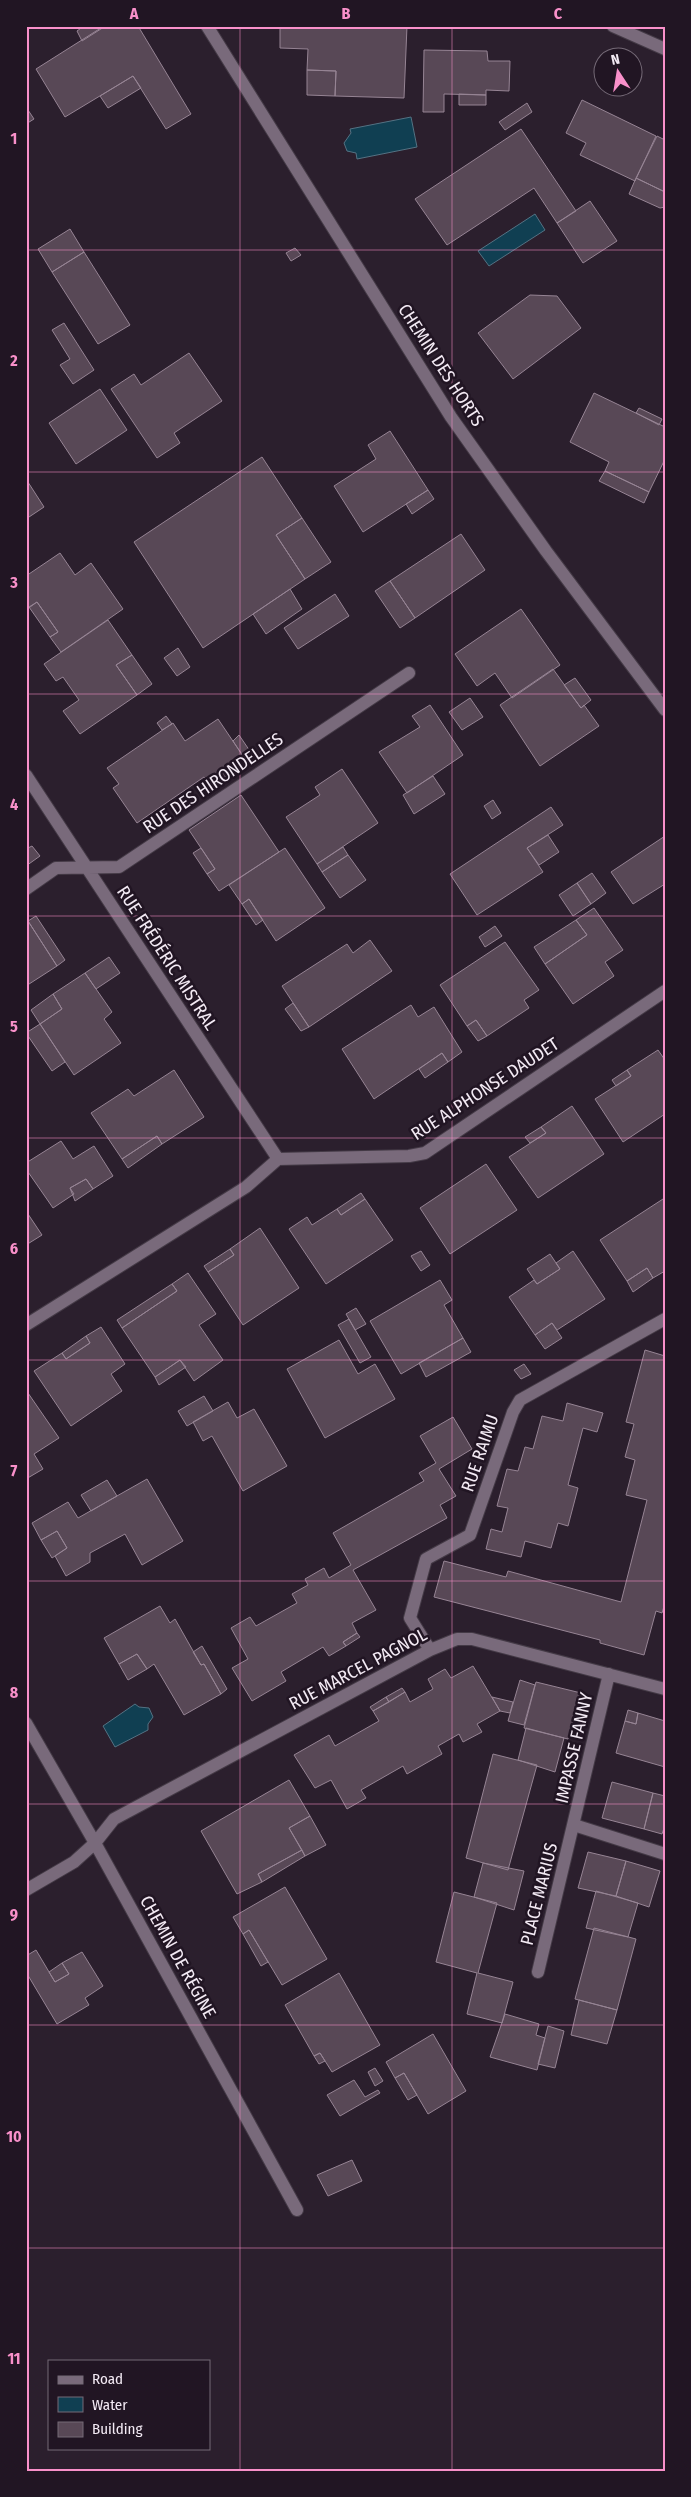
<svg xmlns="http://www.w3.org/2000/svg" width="691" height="2497" font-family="'Fira Sans Condensed',sans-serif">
  <rect width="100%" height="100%" fill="#2b1f2d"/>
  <path fill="#103f52" stroke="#547283" d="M411,117L417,147L357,159L356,153L347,151L344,143L351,133L350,129Z
    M535,214L545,230L489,266L478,251Z
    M135,1704L139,1707L149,1708L153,1717L148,1724V1730L115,1747L103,1726Z"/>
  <path fill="#584856" stroke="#968494" d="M84,26H104V27L82,41L77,31Z
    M104,26H138L191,114L166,129L133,76L65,117L36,69Z
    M280,26H407L404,98L335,96L336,71L307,70L308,49L280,48Z
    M424,50L487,51L488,61H510L509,91L486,90V95L444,94V112H423Z
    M307,70L336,71L335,96L307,95Z
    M133,76L141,88L108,108L100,96Z
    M459,94L486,95V105H459Z
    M582,100L656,136L635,181L580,155L586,143L566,133Z
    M527,103L532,112L505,130L499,122Z
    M26,107L34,119L26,124Z
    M521,129L576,211L557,223L534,188L447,245L415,199Z
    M657,136L665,140V192L636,178Z
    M636,178L665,192V207L660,208L629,194Z
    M590,201L617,241L583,263L557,223Z
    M70,229L84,252L52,272L38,249Z
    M295,248L301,255L291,261L286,253Z
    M84,252L130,325L98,344L52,272Z
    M530,295L557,296L581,328L513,379L478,333Z
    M64,323L94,370L73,384L60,365L70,359L52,330Z
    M189,353L222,401L174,433L180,443L157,458L111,389L134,374L141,385Z
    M100,389L127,430L76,464L49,423Z
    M594,393L665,427V459L649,492L605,471L609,462L570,442Z
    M639,408L662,419L659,425L636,413Z
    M390,431L428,490L363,532L334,486L376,459L368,445Z
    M262,457L302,518L276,535L305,579L203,648L134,542Z
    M605,471L649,492L644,503L599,481Z
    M26,479L44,507L26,519Z
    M428,490L434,499L412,514L406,504Z
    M302,518L331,562L305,579L276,535Z
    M461,534L485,570L415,618L390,581Z
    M60,553L75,575L91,563L123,609L61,652L50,637L58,632L37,602L26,610V576Z
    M390,581L415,618L400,628L375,591Z
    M290,589L302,609L266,634L253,614Z
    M335,594L349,616L298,649L284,628Z
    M37,602L58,632L50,637L29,607Z
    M521,609L560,665L512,698L495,673L477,686L455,654Z
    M108,620L132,655L116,665L137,695L80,734L63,711L79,700L63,677L56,681L44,664Z
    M178,648L190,667L177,676L164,658Z
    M132,655L152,684L137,695L116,665Z
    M553,669L581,708L584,705L599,726L540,766L500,705Z
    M575,678L591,700L581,708L564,685Z
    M470,698L483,717L462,730L449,712Z
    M430,705L463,755L407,793L379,752L420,727L412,716Z
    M166,716L172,724L162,730L157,723Z
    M218,719L247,762L211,786L204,777L137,823L113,788L119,784L107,768L173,723L185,741Z
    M239,735L254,757L247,762L233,741Z
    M342,769L378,823L317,864L286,817L320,795L315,787Z
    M433,776L445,794L414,814L403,795Z
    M241,795L279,852L219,891L207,874L215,869L189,830Z
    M493,800L501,813L492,819L484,806Z
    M551,807L563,825L527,848L543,872L477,915L450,874Z
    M548,835L559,852L539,865L527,848Z
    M665,836V884L633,904L611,872Z
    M32,846L40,856L26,866V849Z
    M343,847L348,855L322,872L317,864Z
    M201,848L215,869L207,874L193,853Z
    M285,848L325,908L276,941L249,899L242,904L229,885Z
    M348,855L366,880L340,898L322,872Z
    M592,873L606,893L591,904L577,883Z
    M577,883L591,904L573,916L559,895Z
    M249,899L263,920L256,925L242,904Z
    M594,908L623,950L605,962L614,976L573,1004L545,964L587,935L576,920Z
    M36,916L65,960L57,966L28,921Z
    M576,920L587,935L545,964L534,947Z
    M28,921L57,966L26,986V922Z
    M495,926L502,936L485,947L479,937Z
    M370,940L392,971L309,1027L282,986L347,944L353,953Z
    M505,942L539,990L524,1000L529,1008L487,1036L476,1020L467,1026L440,985Z
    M109,957L120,973L96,989L85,973Z
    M85,973L112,1012L104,1019L121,1043L74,1075L40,1024L62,1009L53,994Z
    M53,994L62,1009L40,1024L31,1010Z
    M293,1003L309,1027L301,1031L285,1009Z
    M411,1005L418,1017L434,1007L462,1052L448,1062L442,1053L374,1099L342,1049Z
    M476,1020L487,1036L478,1041L467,1026Z
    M40,1024L65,1062L52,1071L26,1033Z
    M658,1050L665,1060V1114L623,1142L595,1099L631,1076L627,1070Z
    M442,1053L448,1062L425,1078L419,1069Z
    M174,1070L204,1117L162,1144L157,1136L122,1159L91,1113L128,1089L134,1096Z
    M627,1070L631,1076L616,1086L612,1080Z
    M572,1106L604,1154L538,1198L509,1157L546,1133L541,1127Z
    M541,1127L546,1133L530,1143L525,1137Z
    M157,1136L162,1144L128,1168L122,1159Z
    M61,1141L73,1159L94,1146L113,1176L93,1189L86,1179L70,1188L74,1194L53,1208L26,1169V1163Z
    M486,1164L517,1210L450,1254L420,1208Z
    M86,1179L93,1189L75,1201L70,1188Z
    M361,1193L365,1199L341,1215L337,1209Z
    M365,1199L393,1240L326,1284L289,1229L307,1217L312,1225L337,1209L341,1215Z
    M663,1199L665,1202V1271L653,1278L647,1268L627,1281L600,1240Z
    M26,1211L42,1235L26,1245Z
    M260,1228L299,1288L243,1325L208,1272L234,1255L230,1249Z
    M230,1249L234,1255L208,1272L204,1266Z
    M421,1251L430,1265L421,1271L411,1256Z
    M573,1251L605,1299L557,1330L552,1323L535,1335L509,1297L534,1280L537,1284L560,1269L556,1263Z
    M550,1254L560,1269L537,1284L527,1269Z
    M647,1268L653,1278L633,1292L627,1281Z
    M188,1273L216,1314L199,1325L223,1360L194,1381L180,1360L155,1377L122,1328L177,1291L172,1284Z
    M440,1280L452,1300L444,1305L463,1338L401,1374L370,1321Z
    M172,1284L177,1291L122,1328L117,1320Z
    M356,1308L366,1324L355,1330L346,1314Z
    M349,1319L371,1357L360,1363L338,1325Z
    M552,1323L562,1338L545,1349L535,1335Z
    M101,1327L125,1364L111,1374L122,1391L71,1426L34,1371L62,1353L66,1359L90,1343L86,1336Z
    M86,1336L90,1343L66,1359L62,1353Z
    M463,1338L471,1352L426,1377L419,1363Z
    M339,1340L358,1374L375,1364L395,1399L325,1438L287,1369Z
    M645,1350L665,1356V1603L662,1613L656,1611L644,1655L600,1643V1640L434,1597L444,1561L506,1577L508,1571L621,1602L647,1500L626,1495L635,1460L625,1457L634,1424L626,1422Z
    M180,1360L186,1367L159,1385L155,1377Z
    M524,1364L531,1374L521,1379L514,1370Z
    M28,1393L59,1438L34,1454L43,1469L26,1479V1395Z
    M204,1396L213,1411L187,1426L178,1411Z
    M228,1402L237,1418L254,1409L287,1466L243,1491L212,1436L203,1441L193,1422Z
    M567,1403L603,1413L597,1432L583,1428L568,1485L578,1488L568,1526L558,1523L551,1548L525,1541L521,1557L486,1549L491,1529L502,1532L508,1508L497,1506L507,1469L518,1471L525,1447L533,1449L542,1416L563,1421Z
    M453,1417L472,1449L439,1469L456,1496L440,1505L447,1518L353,1570L376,1610L352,1623L357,1633L343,1642L346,1646L329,1656L323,1647L281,1672L286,1681L252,1701L232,1668L248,1659L231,1628L250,1617L256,1626L297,1603L292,1594L308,1585L305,1579L324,1568L329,1578L351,1565L333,1533L424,1481L419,1473L436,1463L420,1436Z
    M147,1479L183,1541L142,1565L125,1534L90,1553V1562L66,1576L55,1556L67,1548L57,1531L41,1540L32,1523L68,1502L78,1518Z
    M107,1480L117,1496L91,1511L81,1495Z
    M57,1531L67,1548L52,1558L41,1540Z
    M160,1606L170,1623L175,1619L201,1665L204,1664L221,1694L184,1715L154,1664L147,1669L137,1654L119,1664L104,1638Z
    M357,1633L360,1637L346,1646L343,1642Z
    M202,1646L227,1689L221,1694L204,1664L201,1665L193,1652Z
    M137,1654L147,1669L128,1680L119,1664Z
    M473,1666L500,1711L477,1724L482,1732L463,1742L459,1734L438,1746L442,1754L407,1774L403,1766L361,1790L366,1798L347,1809L331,1780L315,1788L294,1755L329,1735L335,1746L379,1721L373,1711L405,1692L410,1702L433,1689L428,1679L445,1669L451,1678Z
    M520,1680L535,1685L524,1725L508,1721Z
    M536,1682L581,1693L568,1739L524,1728Z
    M402,1688L405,1692L389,1702L386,1697Z
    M386,1697L389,1702L373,1711L370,1707Z
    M492,1697L513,1702L510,1713L500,1711Z
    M628,1710L638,1713L636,1724L625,1721Z
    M638,1713L665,1721V1767L616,1753L625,1721L636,1724Z
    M526,1728L564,1738L555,1772L518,1760Z
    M493,1754L537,1765L508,1870L466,1858Z
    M289,1780L310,1816L289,1828L302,1850L258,1874L262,1882L237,1894L201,1831Z
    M612,1782L653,1793L644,1829L602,1818Z
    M653,1793L665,1796V1825L662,1834L644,1829Z
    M310,1816L326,1845L305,1856L289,1828Z
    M302,1850L305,1856L262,1882L258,1874Z
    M588,1852L626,1861L616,1896L578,1888Z
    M626,1861L660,1871L649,1907L616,1896Z
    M483,1863L524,1871L514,1910L474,1897Z
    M285,1887L327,1959L282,1985L249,1930L243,1934L233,1917Z
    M596,1891L638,1903L628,1937L586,1928Z
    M454,1892L497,1903L478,1973L513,1982L502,2023L467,2014L477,1973L436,1962Z
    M594,1928L636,1939L617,2010L575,1999Z
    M249,1930L268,1962L261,1966L243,1934Z
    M36,1950L55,1982L69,1974L62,1963L82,1952L103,1986L85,1998L89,2005L57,2024L26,1972V1956Z
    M62,1963L69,1974L55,1982L49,1972Z
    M339,1973L380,2045L332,2072L320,2053L314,2056L285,2005Z
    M579,2000L617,2010L607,2044L571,2035Z
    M505,2014L539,2024L536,2035L545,2038L537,2070L490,2057Z
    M548,2026L564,2031L555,2068L538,2064Z
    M433,2034L466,2091L428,2114L404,2073L395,2078L386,2062Z
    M320,2053L325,2061L319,2064L314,2056Z
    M375,2068L383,2081L375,2086L368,2072Z
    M404,2073L417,2095L408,2100L395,2078Z
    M354,2080L365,2097L378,2090L380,2093L340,2116L327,2095Z
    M352,2160L362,2181L328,2196L317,2175Z"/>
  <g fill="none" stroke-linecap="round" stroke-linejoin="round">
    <defs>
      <path id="street" d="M207,26L451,417L546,551L665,710
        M26,775L278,1159
        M26,889L56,868L119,867L409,673
        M26,1325L246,1187L278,1159L409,1156L425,1153L665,991
        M430,1650L410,1618L426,1559L470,1535L513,1412L520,1400L665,1319
        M26,1723L95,1843L297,2210
        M574,1825L665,1854
        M26,1890L74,1862L95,1843L114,1819L430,1650L457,1639H472L665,1689
        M538,1972L609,1674"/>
      <path id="secondary" d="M613,26L665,49"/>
    </defs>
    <use href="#street" stroke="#443a46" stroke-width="14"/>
    <use href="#secondary" stroke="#443a46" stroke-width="14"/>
    <use href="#street" stroke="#796a7b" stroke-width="12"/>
    <use href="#secondary" stroke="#796a7b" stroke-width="12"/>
  </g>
  <path fill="none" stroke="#f990ca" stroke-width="1" stroke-opacity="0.55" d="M240,26V2471M452,26V2471M26,250H665M26,472H665M26,694H665M26,916H665M26,1138H665M26,1360H665M26,1581H665M26,1804H665M26,2025H665M26,2248H665"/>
  <g text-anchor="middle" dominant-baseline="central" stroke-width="5" stroke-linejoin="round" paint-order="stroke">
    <g font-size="18" fill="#f3eaf4" stroke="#211523">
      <text transform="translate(441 365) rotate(57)">CHEMIN DES HORTS</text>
      <text transform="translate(213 783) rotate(-34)">RUE DES HIRONDELLES</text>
      <text transform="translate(167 958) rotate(57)">RUE FRÉDÉRIC MISTRAL</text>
      <text transform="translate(485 1089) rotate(-33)">RUE ALPHONSE DAUDET</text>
      <text transform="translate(480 1453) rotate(-71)">RUE RAIMU</text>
      <text transform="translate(358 1669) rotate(-28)">RUE MARCEL PAGNOL</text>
      <text transform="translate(574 1748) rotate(-77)">IMPASSE FANNY</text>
      <text transform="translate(539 1894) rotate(-76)">PLACE MARIUS</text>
      <text transform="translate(178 1957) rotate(61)">CHEMIN DE RÉGINE</text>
    </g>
  </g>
  <rect width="691" height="2497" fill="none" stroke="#211523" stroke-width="55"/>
  <rect x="48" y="2360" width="162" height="90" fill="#211523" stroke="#756a77"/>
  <rect x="58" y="2376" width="25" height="8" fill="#796a7b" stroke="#756a77"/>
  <text x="92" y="2384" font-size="15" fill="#f3eaf4">Road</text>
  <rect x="58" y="2397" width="25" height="15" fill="#103f52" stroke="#756a77"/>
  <text x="92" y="2410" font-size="15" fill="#f3eaf4">Water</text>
  <rect x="58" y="2422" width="25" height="15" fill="#584856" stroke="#756a77"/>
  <text x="92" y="2434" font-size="15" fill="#f3eaf4">Building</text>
  <g transform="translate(618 72) rotate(348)"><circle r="24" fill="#211523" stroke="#756a77"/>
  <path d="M0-4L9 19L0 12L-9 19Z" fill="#f990ca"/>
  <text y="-8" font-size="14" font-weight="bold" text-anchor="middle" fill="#f3eaf4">N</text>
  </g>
  <rect x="28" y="28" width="636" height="2442" fill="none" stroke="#f990ca" stroke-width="2"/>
  <g font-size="16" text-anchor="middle" font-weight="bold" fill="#f990ca">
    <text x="134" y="19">A</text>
    <text x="346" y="19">B</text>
    <text x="558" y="19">C</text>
    <text x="14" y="144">1</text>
    <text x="14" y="366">2</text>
    <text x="14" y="588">3</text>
    <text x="14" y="810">4</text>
    <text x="14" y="1032">5</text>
    <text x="14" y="1254">6</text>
    <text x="14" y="1476">7</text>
    <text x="14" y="1698">8</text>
    <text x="14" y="1920">9</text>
    <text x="14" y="2142">10</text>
    <text x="14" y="2364">11</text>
  </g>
</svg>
